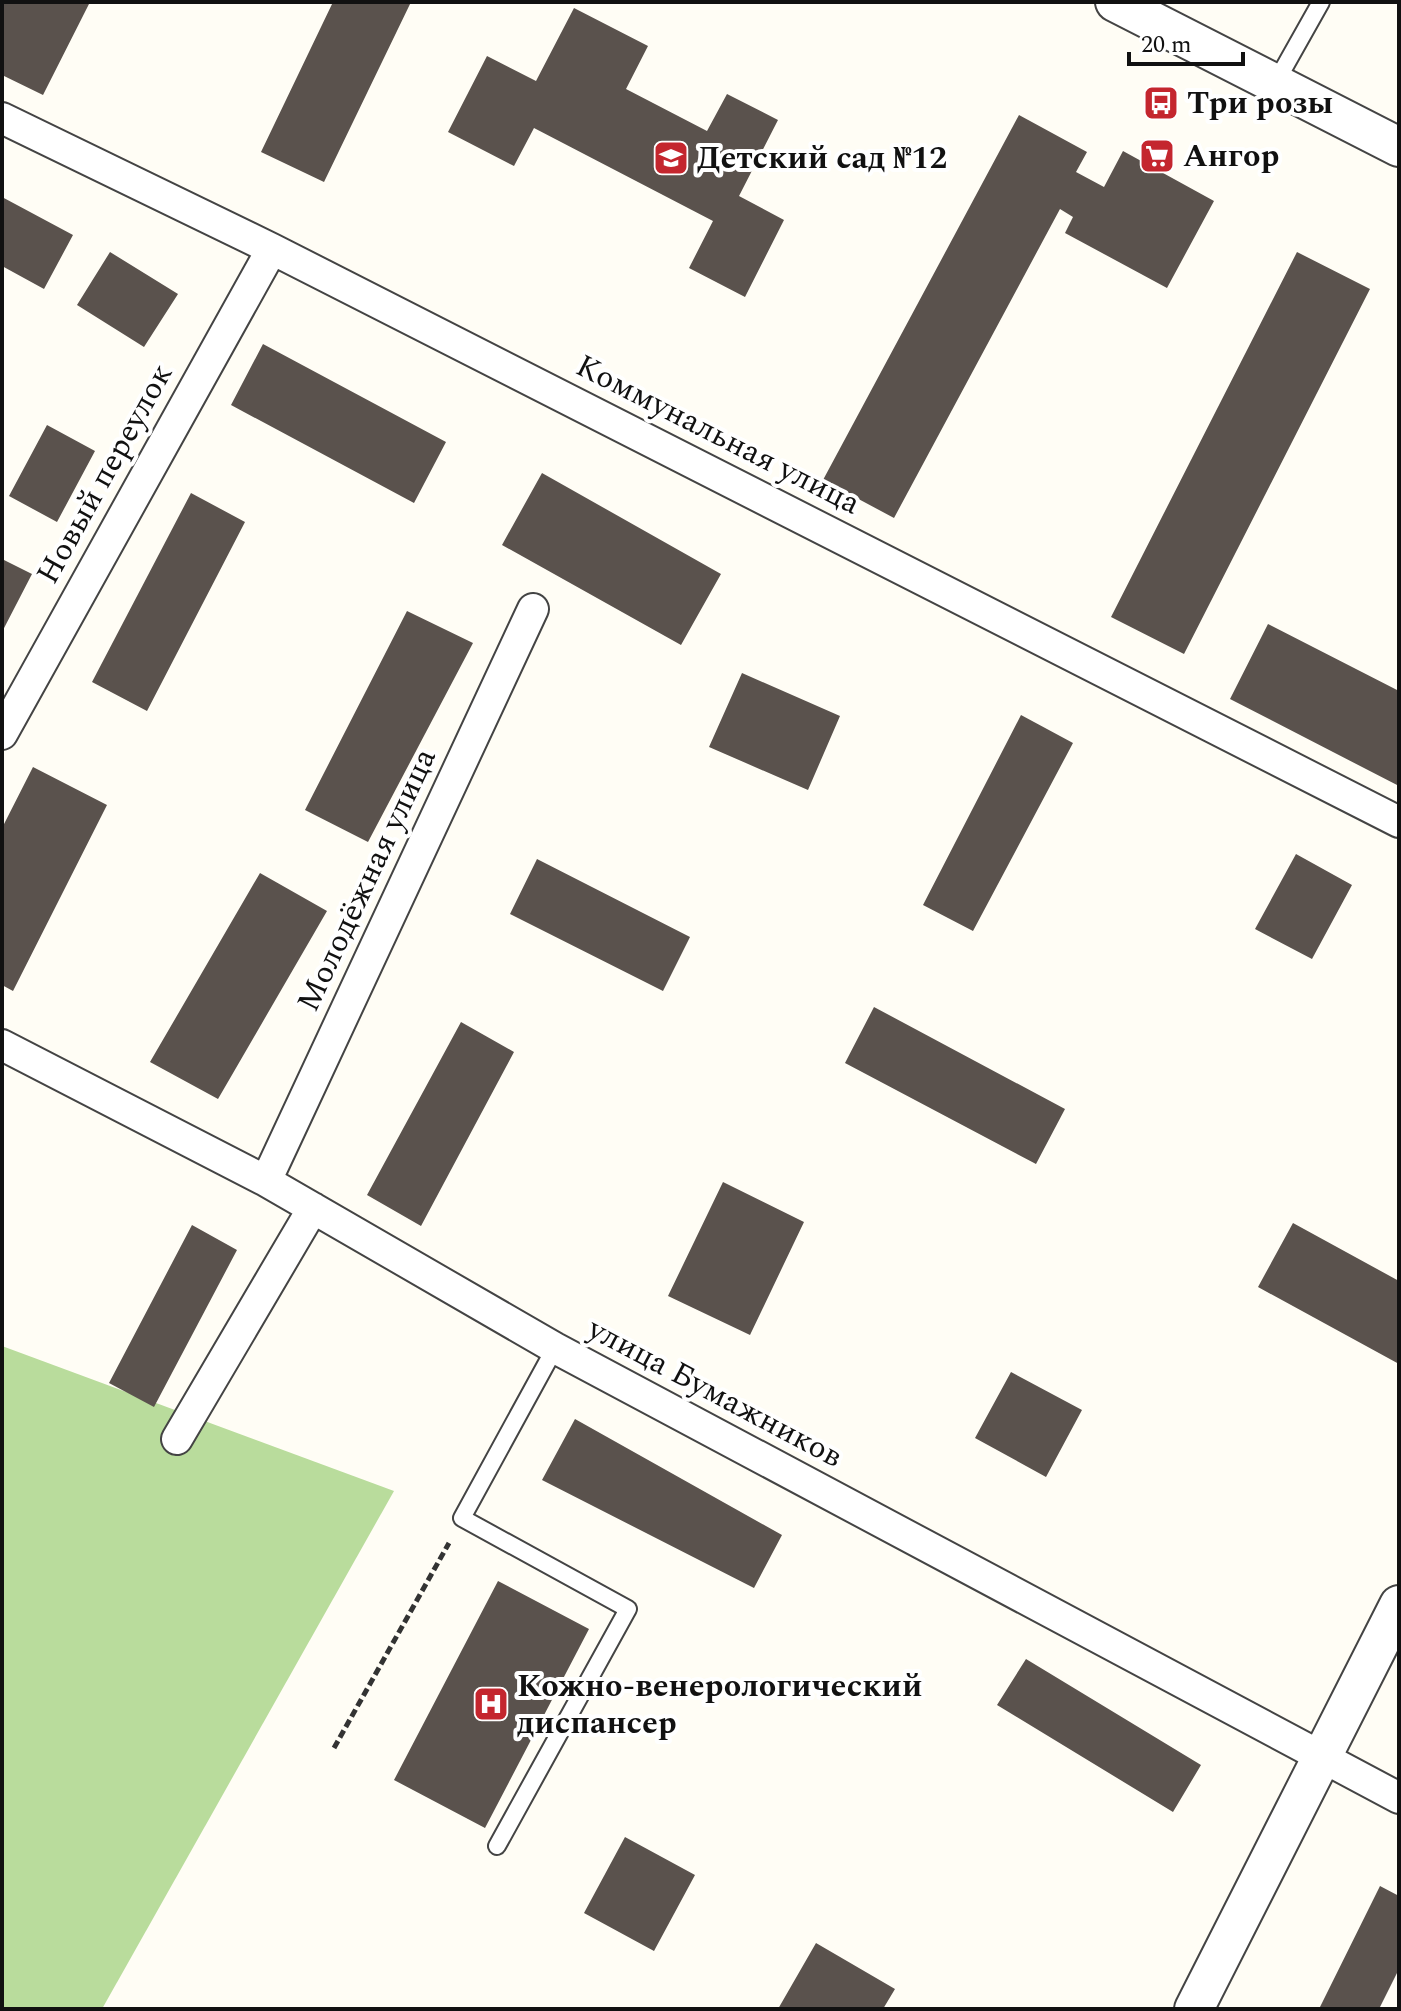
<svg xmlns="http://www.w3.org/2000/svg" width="1401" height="2011" font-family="Spectral,serif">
  <rect width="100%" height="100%" fill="#fffdf5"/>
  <path fill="#b9dc9c" d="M2,1346L394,1491L102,2009H2Z"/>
  <path fill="#5a524d" d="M4,2H90L43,95L2,75Z
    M333,2H411L324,182L261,152Z
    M574,8L648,46L626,89L707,131L727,94L778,120L739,196L784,220L745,297L689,268L713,221L534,128L514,166L448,132L487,56L536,81Z
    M1019,115L1087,152L1076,172L1104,187L1123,151L1214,201L1167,288L1065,233L1073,217L1060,209L894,518L823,480Z
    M2,197L73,235L44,289L2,266Z
    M110,252L178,294L144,347L77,305Z
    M1297,252L1370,289L1184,654L1111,617Z
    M263,344L446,442L414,503L231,405Z
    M47,425L95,451L57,522L9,496Z
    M542,473L721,574L681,645L502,545Z
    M191,493L245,522L147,711L92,682Z
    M2,559L32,574L2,632Z
    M407,611L473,643L368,842L305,810Z
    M1268,624L1399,691V786L1230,699Z
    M742,673L840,716L808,790L709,747Z
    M1021,715L1073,743L973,931L923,905Z
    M33,767L107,805L13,991L2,985V828Z
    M1296,854L1352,885L1312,959L1255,929Z
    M537,859L690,937L663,991L510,914Z
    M260,873L327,911L218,1099L150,1062Z
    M874,1007L1065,1109L1036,1164L845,1063Z
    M461,1022L514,1052L421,1226L367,1195Z
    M723,1182L804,1222L750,1335L668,1296Z
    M1293,1223L1399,1281V1364L1258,1287Z
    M192,1225L237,1250L154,1407L109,1383Z
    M1011,1372L1082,1410L1046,1477L975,1438Z
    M575,1419L782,1535L754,1588L542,1480Z
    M498,1581L589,1629L485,1828L394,1780Z
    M1026,1659L1201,1765L1173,1812L997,1705Z
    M625,1837L695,1875L654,1951L584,1913Z
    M1380,1886L1399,1896V1969L1379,2009H1319Z
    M816,1943L895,1989L883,2009H778Z"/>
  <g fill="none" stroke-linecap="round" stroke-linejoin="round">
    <defs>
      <path id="service" d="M1276,82L1321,2
        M497,1846L628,1609L462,1518L555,1348"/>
      <path id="minor" d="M2,118L272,249L1399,822
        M2,734L272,249
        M2,1045L266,1181L555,1348L1399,1798
        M266,1181L533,609
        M177,1439L313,1208"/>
      <path id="tertiary" d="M1115,2L1399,147
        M1194,2009L1399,1605"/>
    </defs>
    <use href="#service" stroke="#444" stroke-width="20"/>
    <use href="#minor" stroke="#444" stroke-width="34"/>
    <use href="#tertiary" stroke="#444" stroke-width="42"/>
    <path stroke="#333" stroke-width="5" stroke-dasharray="8 4" stroke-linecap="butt" d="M334,1748L449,1543"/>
    <use href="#service" stroke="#fff" stroke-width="16"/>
    <use href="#minor" stroke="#fff" stroke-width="30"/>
    <use href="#tertiary" stroke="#fff" stroke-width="38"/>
  </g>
  <defs>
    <symbol id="bus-square" viewBox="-11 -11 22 22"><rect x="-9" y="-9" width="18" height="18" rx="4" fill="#c4262e" stroke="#fff"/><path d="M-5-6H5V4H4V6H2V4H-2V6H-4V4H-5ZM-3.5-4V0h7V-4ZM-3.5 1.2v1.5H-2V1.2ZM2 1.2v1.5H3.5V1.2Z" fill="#fff"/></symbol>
    <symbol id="supermarket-square" viewBox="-11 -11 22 22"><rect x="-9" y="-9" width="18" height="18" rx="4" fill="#c4262e" stroke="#fff"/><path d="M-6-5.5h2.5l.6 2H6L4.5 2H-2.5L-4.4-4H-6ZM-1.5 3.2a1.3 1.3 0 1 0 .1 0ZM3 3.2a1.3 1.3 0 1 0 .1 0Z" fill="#fff"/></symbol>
    <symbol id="school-square" viewBox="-11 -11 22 22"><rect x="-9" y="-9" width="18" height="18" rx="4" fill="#c4262e" stroke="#fff"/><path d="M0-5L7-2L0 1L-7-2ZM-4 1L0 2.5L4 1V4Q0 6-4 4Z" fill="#fff"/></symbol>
    <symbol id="hospital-square" viewBox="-11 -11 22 22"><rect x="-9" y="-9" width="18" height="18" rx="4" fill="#c4262e" stroke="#fff"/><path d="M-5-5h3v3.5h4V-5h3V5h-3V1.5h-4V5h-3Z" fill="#fff"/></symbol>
  </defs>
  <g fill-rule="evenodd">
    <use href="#bus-square" x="1141" y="83" width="40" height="40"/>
    <use href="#supermarket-square" x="1137" y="136" width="40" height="40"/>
    <use href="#school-square" x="651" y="138" width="40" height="40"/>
    <use href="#hospital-square" x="471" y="1684" width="40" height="40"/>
  </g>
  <g text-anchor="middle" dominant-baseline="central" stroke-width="8" stroke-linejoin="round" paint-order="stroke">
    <g font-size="32" font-weight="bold" fill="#111" stroke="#fff" text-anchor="start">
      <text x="1187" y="103">Три розы</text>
      <text x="1183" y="156">Ангор</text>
      <text x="697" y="158">Детский сад №12</text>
      <text x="517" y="1686">Кожно-венерологический<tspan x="517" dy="37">диспансер</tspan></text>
    </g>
    <g font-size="32" fill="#111" stroke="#fff">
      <text transform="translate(718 435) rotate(27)">Коммунальная улица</text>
      <text transform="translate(105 474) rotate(-61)">Новый переулок</text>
      <text transform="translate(367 880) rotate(-65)">Молодёжная улица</text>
      <text transform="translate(715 1393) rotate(28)">улица Бумажников</text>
    </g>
  </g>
  <rect width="1401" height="2011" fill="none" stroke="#111111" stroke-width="8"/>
  <path d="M1129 52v12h114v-12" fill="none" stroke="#111111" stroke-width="4"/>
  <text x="1141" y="52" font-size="24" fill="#111111" stroke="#ffffff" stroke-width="6" paint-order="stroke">20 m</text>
</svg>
